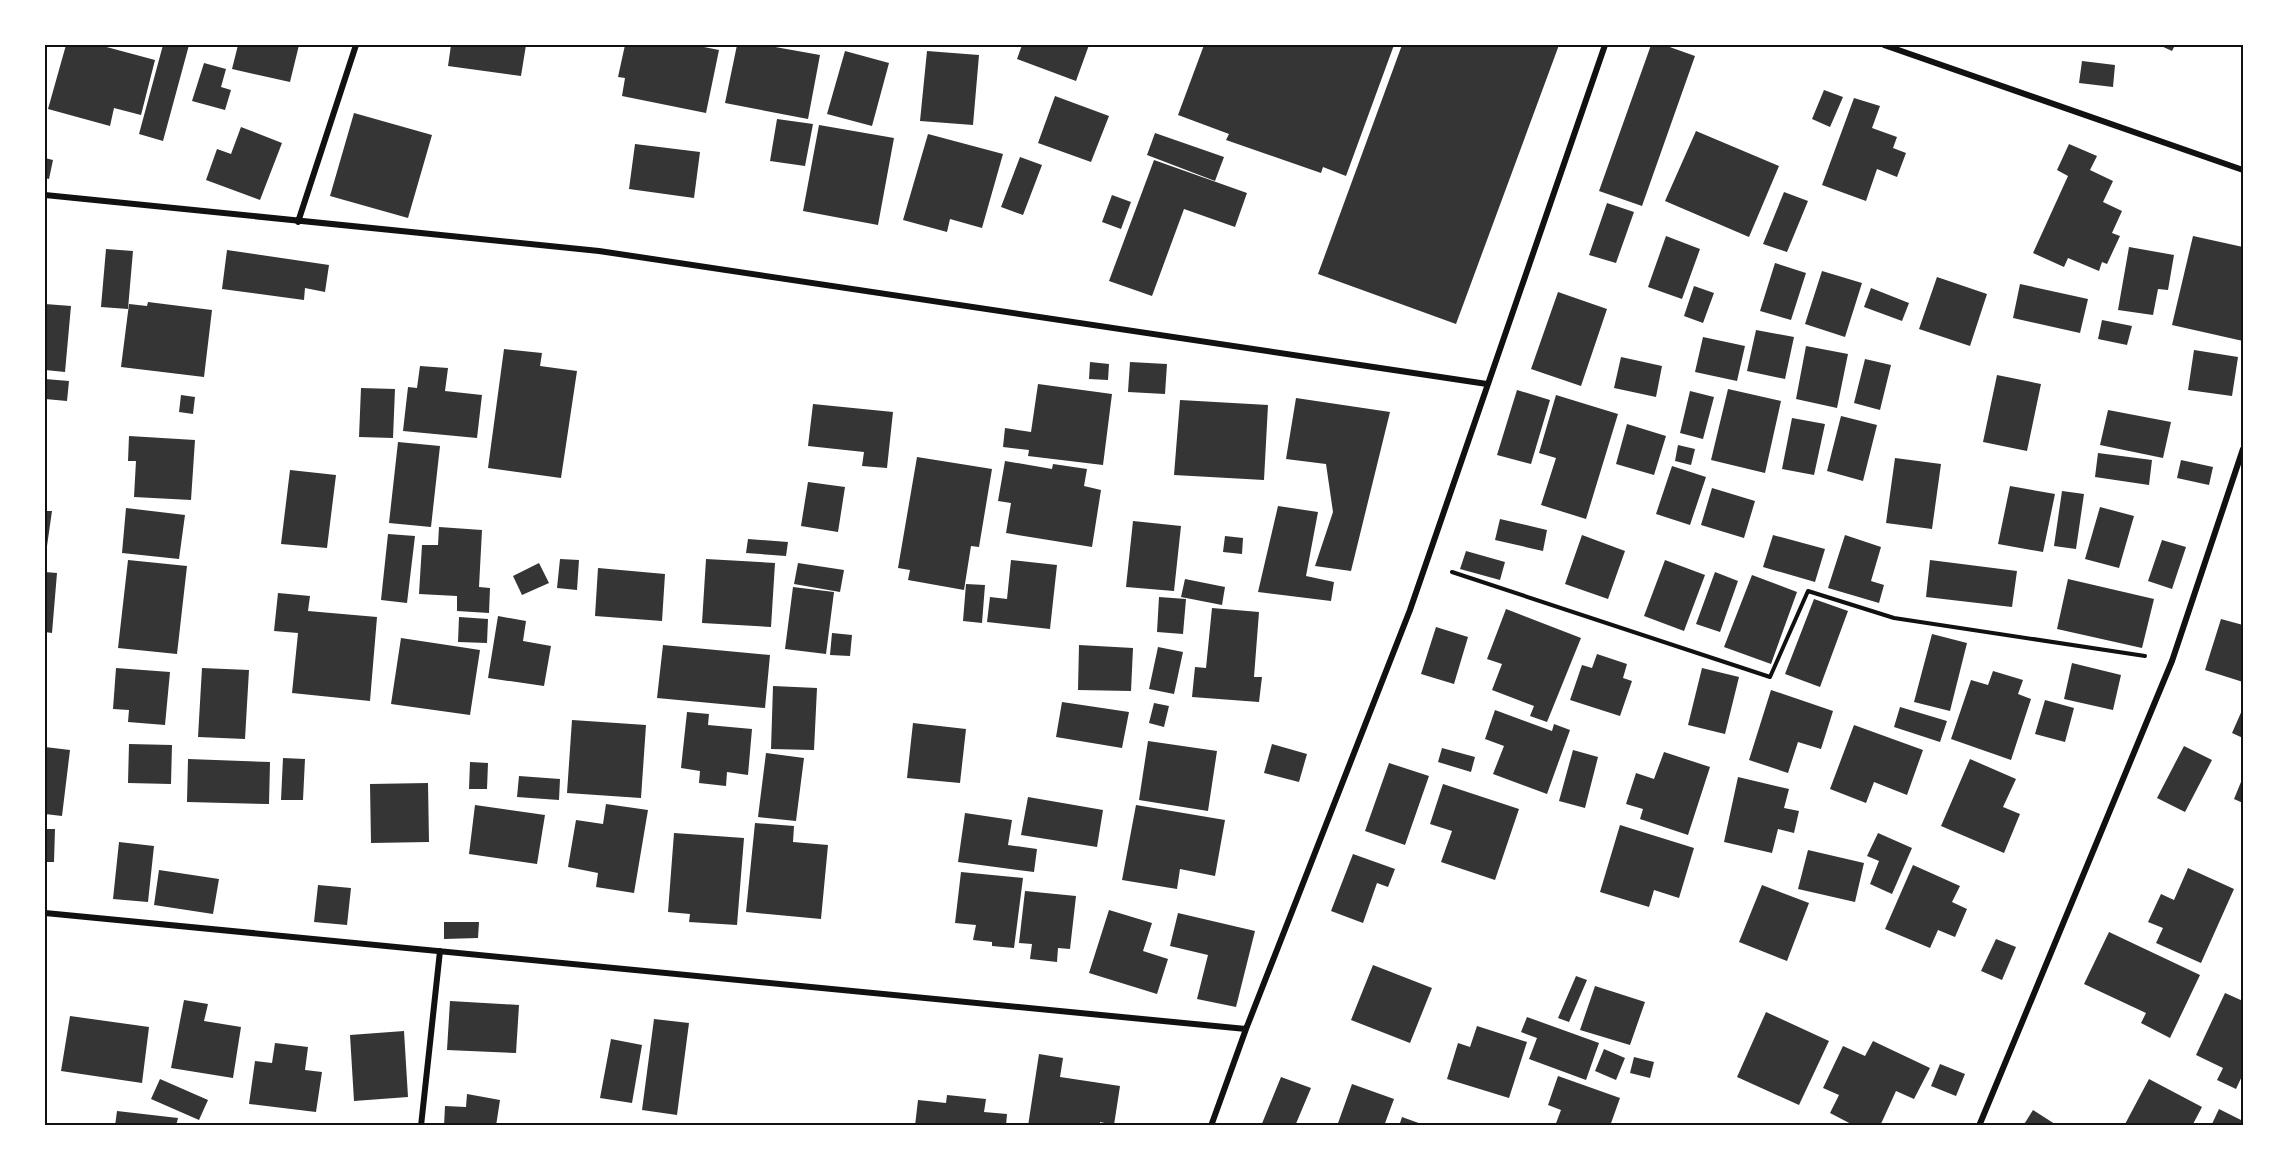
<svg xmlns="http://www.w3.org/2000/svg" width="2288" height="1171" font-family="Helvetica,sans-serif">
  <rect width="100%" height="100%" fill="#fff"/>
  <path fill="#353535" d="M66,45H99L155,60L141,115L114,108L110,126L48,109Z
    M163,45H189L163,141L139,134Z
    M238,45H299L290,82L232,69Z
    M451,45H526L521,76L448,66Z
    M625,45H694L719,50L706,113L622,96L625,78L618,77Z
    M737,45H764L820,55L808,119L725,103Z
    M1022,45H1089L1076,81L1017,59Z
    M1204,45H1394L1346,176L1323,167L1321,173L1226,140L1229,134L1178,115Z
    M1402,45H1559L1456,324L1318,274Z
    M1651,45H1664L1695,56L1642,206L1599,191Z
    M2159,45H2175L2172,51Z
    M845,51L889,63L872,126L827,114Z
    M927,51L979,55L973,125L920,121Z
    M2082,61L2115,65L2113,87L2079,83Z
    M204,63L226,69L221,87L231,90L225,110L192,101Z
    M1824,90L1843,97L1830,127L1812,119Z
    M1055,96L1109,116L1091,162L1038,143Z
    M1854,98L1880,106L1872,128L1897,137L1893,148L1906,153L1897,177L1877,169L1866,201L1822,185Z
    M354,113L432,135L408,218L330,196Z
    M777,119L813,124L805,166L770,161Z
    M819,125L894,138L878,225L803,211Z
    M241,127L282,143L260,200L206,180L217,149L231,154Z
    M1696,131L1779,166L1749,237L1665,201Z
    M1155,133L1224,157L1215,181L1147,155Z
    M928,134L1003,154L982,228L950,219L947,232L903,220Z
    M635,144L700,152L694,198L629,189Z
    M2069,144L2097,156L2090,170L2113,181L2103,202L2122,211L2112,233L2120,236L2107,264L2102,262L2099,271L2068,258L2064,267L2033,253L2068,176L2057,170Z
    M1020,157L1042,165L1023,215L1001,207Z
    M45,158L53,160L49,179L45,178Z
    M1154,160L1247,193L1235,227L1184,209L1152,296L1109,281Z
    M1784,192L1808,201L1787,252L1763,244Z
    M1112,195L1131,202L1121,229L1102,222Z
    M1607,203L1634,212L1616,263L1589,255Z
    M1666,236L1700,249L1682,299L1648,287Z
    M2193,236L2243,247V341L2172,325Z
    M2129,247L2174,255L2168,290L2158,289L2153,315L2118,310Z
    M106,249L133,251L128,309L101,307Z
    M227,250L329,265L325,292L305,288L304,300L222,289Z
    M1775,263L1806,273L1791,320L1760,311Z
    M1822,271L1862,283L1845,337L1805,324Z
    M1937,277L1987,294L1970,346L1919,329Z
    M2020,284L2088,299L2080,333L2013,318Z
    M1694,286L1714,293L1703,323L1684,316Z
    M1871,288L1909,303L1902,321L1864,307Z
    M1558,292L1607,309L1581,386L1531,369Z
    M148,302L212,310L204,377L121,367L129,304L147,306Z
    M45,304L71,306L65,372L45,370Z
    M2102,320L2132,326L2127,345L2098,339Z
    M1756,330L1794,337L1785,379L1747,371Z
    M1703,337L1745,346L1737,381L1695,372Z
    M1806,346L1848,354L1837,408L1796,399Z
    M504,349L542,353L540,366L577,371L561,478L488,468Z
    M2194,350L2238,357L2232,396L2188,390Z
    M1621,357L1662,366L1656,397L1614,388Z
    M1865,359L1891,365L1880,410L1854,403Z
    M1090,362L1109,364L1108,380L1089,379Z
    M1130,362L1167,364L1165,394L1128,392Z
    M420,366L448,368L445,391L482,395L477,438L403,431L408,387L417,388Z
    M1997,375L2041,384L2027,451L1983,442Z
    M45,379L69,381L67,401L45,399Z
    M1038,384L1112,394L1103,465L1028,456L1029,450L1003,447L1005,428L1031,432Z
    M361,388L395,389L393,438L359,437Z
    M1728,389L1781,401L1765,473L1711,460Z
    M1517,390L1550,400L1531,464L1497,455Z
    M1690,391L1714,397L1703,439L1680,433Z
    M181,395L195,397L193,414L179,412Z
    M1556,395L1618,414L1586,519L1541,505L1556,458L1539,453Z
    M1296,398L1390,412L1351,571L1315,566L1333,512L1326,464L1286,459Z
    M1180,400L1268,405L1264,480L1174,475Z
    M813,404L893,412L887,468L862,466L864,452L808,446Z
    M2108,410L2171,422L2163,458L2100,445Z
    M1841,416L1877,425L1863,481L1827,471Z
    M1792,418L1825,424L1814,475L1782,469Z
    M1627,424L1666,436L1654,475L1616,464Z
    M129,436L195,440L191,500L134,497L136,461H128Z
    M398,442L440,446L431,527L389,523Z
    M1678,445L1695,449L1691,465L1675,461Z
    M2098,453L2152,460L2149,485L2095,477Z
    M917,457L992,469L979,547L971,546L964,590L908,580L910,570L898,568Z
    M1895,458L1941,464L1932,529L1886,523Z
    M2181,460L2213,467L2209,485L2177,478Z
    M1005,461L1052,469L1053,464L1087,469L1084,486L1101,490L1092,547L1006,533L1011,503L998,501Z
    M1672,466L1706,477L1690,525L1656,514Z
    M290,470L336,475L327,548L281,544Z
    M808,482L845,487L838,532L801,526Z
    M2010,486L2055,494L2043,552L1998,544Z
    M1712,488L1755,501L1744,538L1701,525Z
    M2062,491L2084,494L2076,549L2054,546Z
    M1278,506L1318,512L1306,576L1334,582L1331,601L1258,592Z
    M2100,507L2134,516L2119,568L2085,559Z
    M126,508L185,515L179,559L122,553Z
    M45,511H52L46,553H45Z
    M1500,519L1547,530L1543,551L1495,540Z
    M1133,521L1181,526L1174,591L1126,587Z
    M439,527L482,530L479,587L490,588L489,613L457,611V596L419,594L422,545H438Z
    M388,534L415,536L407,603L381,600Z
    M1582,535L1625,551L1608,599L1565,584Z
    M1773,535L1825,549L1815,582L1763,567Z
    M1845,535L1881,547L1871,581L1884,585L1879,603L1828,588Z
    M1225,536L1243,538L1242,554L1223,552Z
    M748,539L788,542L786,556L746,553Z
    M2162,540L2186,547L2172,589L2148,581Z
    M1466,551L1505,562L1500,580L1460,569Z
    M560,559L579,560L577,590L557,588Z
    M706,559L775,563L771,627L702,623Z
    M128,560L187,566L177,654L118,648Z
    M1011,560L1057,565L1050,629L987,622L990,597L1007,599Z
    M1665,560L1705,575L1684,631L1644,616Z
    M1930,560L2017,571L2012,607L1926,597Z
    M539,563L549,583L522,595L513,576Z
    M798,563L844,570L840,592L794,584Z
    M598,568L665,574L662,621L595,616Z
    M45,572L57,573L52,633L45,632Z
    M1715,572L1738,581L1720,632L1696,624Z
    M1752,575L1797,592L1771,664L1724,647Z
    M1185,579L1225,587L1222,605L1181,597Z
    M2068,579L2154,599L2142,648L2057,629Z
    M966,584L985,585L982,623L963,621Z
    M793,587L834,592L826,654L785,649Z
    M278,593L310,596L308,611L377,617L370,701L292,693L298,633L274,631Z
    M1159,597L1186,599L1183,634L1157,632Z
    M1814,599L1848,611L1820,687L1785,674Z
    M1212,608L1259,612L1254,677H1262L1259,702L1192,697L1195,667L1206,668Z
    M1506,609L1581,638L1547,722L1530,716L1534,706L1492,690L1502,664L1487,659Z
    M498,616L526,621L523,641L551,646L544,686L488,678Z
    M459,617L488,619L487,643L458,642Z
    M2221,619L2243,625V682L2205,670Z
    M1436,627L1468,637L1454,684L1421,674Z
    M832,633L852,635L850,656L830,655Z
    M1932,634L1967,643L1950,711L1914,702Z
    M401,638L480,650L470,715L391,704Z
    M663,645L770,655L765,708L657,698Z
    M1079,645L1133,648L1131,691L1078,690Z
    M1158,647L1183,652L1174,694L1149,689Z
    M1597,654L1627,664L1623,678L1632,681L1620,716L1570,700L1582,665L1592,668Z
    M2072,663L2121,675L2113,710L2064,699Z
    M116,668L170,672L165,725L128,722L129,710L113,709Z
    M202,668L249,670L245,739L198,737Z
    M1702,668L1739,677L1725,734L1688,725Z
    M1993,671L2023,680L2018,694L2031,699L2011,760L1951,739L1971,680L1988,685Z
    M773,686L817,688L814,750L771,749Z
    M1771,690L1833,711L1821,749L1798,742L1788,773L1749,760Z
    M2045,700L2074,708L2065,742L2035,734Z
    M1062,702L1129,712L1122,748L1056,737Z
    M1154,703L1169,706L1164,727L1149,723Z
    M1900,707L1947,721L1940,742L1894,727Z
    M2243,708V738L2232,733Z
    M1495,710L1552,731L1554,724L1570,730L1547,794L1493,774L1504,746L1485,739Z
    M687,712L709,714L708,725L752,729L748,775L727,772L726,786L699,783L700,771L681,768Z
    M572,720L646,725L641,798L567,793Z
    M913,723L966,729L960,783L907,778Z
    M1854,725L1923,750L1907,795L1874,782L1866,803L1830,789Z
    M1148,741L1217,751L1208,811L1139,800Z
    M129,744L172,745L171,784L128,783Z
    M1272,744L1307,754L1299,782L1264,773Z
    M2184,746L2212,760L2185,812L2157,798Z
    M45,747L70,750L62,816L45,814Z
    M1442,748L1475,757L1471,772L1438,762Z
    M1573,750L1598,757L1585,808L1559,801Z
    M1664,752L1710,767L1688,835L1640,819L1643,809L1626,804L1636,773L1654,779Z
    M766,753L804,758L796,821L758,817Z
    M283,758L305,759L303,800H281Z
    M188,759L270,762L269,804L187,802Z
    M1970,759L2016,779L2003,807L2020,814L2004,853L1941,826Z
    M470,762L488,763L487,789H469Z
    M1389,763L1429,776L1405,845L1365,831Z
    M519,776L560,779L559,800L517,797Z
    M1738,777L1789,789L1784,808L1799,811L1794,833L1778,829L1772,853L1724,842Z
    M2243,777V803L2234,799Z
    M428,783L429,842L371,843L370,784Z
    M1443,784L1519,809L1495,880L1441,862L1452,831L1430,824Z
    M1028,797L1103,810L1097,847L1021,835Z
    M606,804L648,810L634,893L596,887L598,873L568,867L576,820L603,824Z
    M475,805L545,815L537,864L469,854Z
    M1136,805L1225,820L1215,876L1180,869L1177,889L1122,880Z
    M965,813L1012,820L1008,845L1037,849L1034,872L958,862Z
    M755,823L794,826L793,842L828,845L821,919L746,912Z
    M1620,825L1694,848L1679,898L1654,890L1649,907L1600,892Z
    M45,829H55L54,862H45Z
    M674,833L744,838L737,925L689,922L690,914L668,912Z
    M1878,833L1912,848L1892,894L1870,884L1879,861L1867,856Z
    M119,842L154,846L148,902L113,899Z
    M1808,850L1864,863L1855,902L1798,889Z
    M1353,854L1395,869L1388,887L1377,883L1363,923L1331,911Z
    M1913,865L1960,886L1952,902L1967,909L1955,937L1938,930L1930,948L1885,929Z
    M2188,868L2234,889L2201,963L2156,943L2163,928L2148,922L2161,894L2174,900Z
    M159,870L219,879L213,914L154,905Z
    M961,872L1023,878L1014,948L992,946V942L973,940L976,925L955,923Z
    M318,885L351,888L347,925L314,922Z
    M1762,885L1809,903L1787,961L1739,942Z
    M1025,891L1076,896L1070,949L1058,948L1057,962L1030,959L1032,944L1019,943Z
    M1109,910L1152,923L1143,951L1168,959L1157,994L1089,973Z
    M1178,913L1255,931L1236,1007L1197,999L1208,955L1170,946Z
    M444,922H479L478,938L444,939Z
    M2109,932L2200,975L2170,1038L2141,1023L2146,1013L2084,984Z
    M1996,939L2016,947L2002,980L1981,971Z
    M1373,965L1432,988L1410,1043L1351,1020Z
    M1576,976L1587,980L1569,1022L1558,1018Z
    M1595,986L1645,1002L1630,1045L1580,1030Z
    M2225,993L2243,1001V1074L2236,1089L2217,1080L2223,1068L2196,1055Z
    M184,1000L208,1004L204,1021L241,1027L233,1078L171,1068Z
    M450,1001L519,1005L516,1053L447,1050Z
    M1766,1012L1829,1041L1799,1105L1737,1077Z
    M70,1016L149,1027L142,1083L61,1071Z
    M1527,1017L1599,1043L1586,1080L1529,1059L1537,1038L1521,1032Z
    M654,1019L689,1023L677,1115L642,1110Z
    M1477,1026L1527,1042L1509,1098L1447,1079L1458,1043L1470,1047Z
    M404,1031L408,1097L354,1101L350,1035Z
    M611,1039L642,1045L632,1103L600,1098Z
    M1873,1041L1930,1068L1914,1099L1896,1091L1880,1126H1855L1830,1113L1839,1095L1823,1088L1843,1046L1865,1056Z
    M275,1043L308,1047L305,1070L322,1072L316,1112L249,1104L255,1061L272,1063Z
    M1604,1049L1625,1058L1616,1080L1595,1071Z
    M1039,1054L1063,1058L1060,1077L1120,1086L1114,1125L1100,1122V1126H1028Z
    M1634,1057L1654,1062L1650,1078L1630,1073Z
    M1940,1064L1965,1074L1956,1096L1931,1086Z
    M1558,1076L1620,1098L1610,1126H1555L1561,1110L1548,1105Z
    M1281,1077L1311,1088L1295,1126H1261Z
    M160,1079L208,1100L199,1120L151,1099Z
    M2149,1079L2202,1107L2192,1126H2124Z
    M1352,1084L1394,1099L1384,1126H1337Z
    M467,1094L500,1100L496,1126H444L445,1106L466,1107Z
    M947,1095L986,1099L984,1112L1007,1114L1006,1126H915L918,1100L946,1103Z
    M2219,1109L2243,1121V1126H2211Z
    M2033,1110L2058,1126H2023Z
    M117,1111L178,1118L176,1126H115Z
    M1402,1117L1427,1126H1399Z
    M45,1123L60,1125V1126H45Z"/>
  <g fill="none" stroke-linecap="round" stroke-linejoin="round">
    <path stroke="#111" stroke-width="4" d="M1452,572L1770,677L1808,591L1894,618L2145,656"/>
    <path stroke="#111" stroke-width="6" d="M1884,45L2243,170
      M45,195L599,251L1487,384
      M298,222L356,45
      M45,913L1246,1029
      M421,1126L440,951
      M1211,1126L1246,1029L1410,610L1605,45
      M1979,1126L2172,661L2243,449"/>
  </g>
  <rect width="2288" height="1171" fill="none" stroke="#ffffff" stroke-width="93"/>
  <rect x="46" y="46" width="2196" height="1078" fill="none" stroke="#111" stroke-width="2"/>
</svg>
